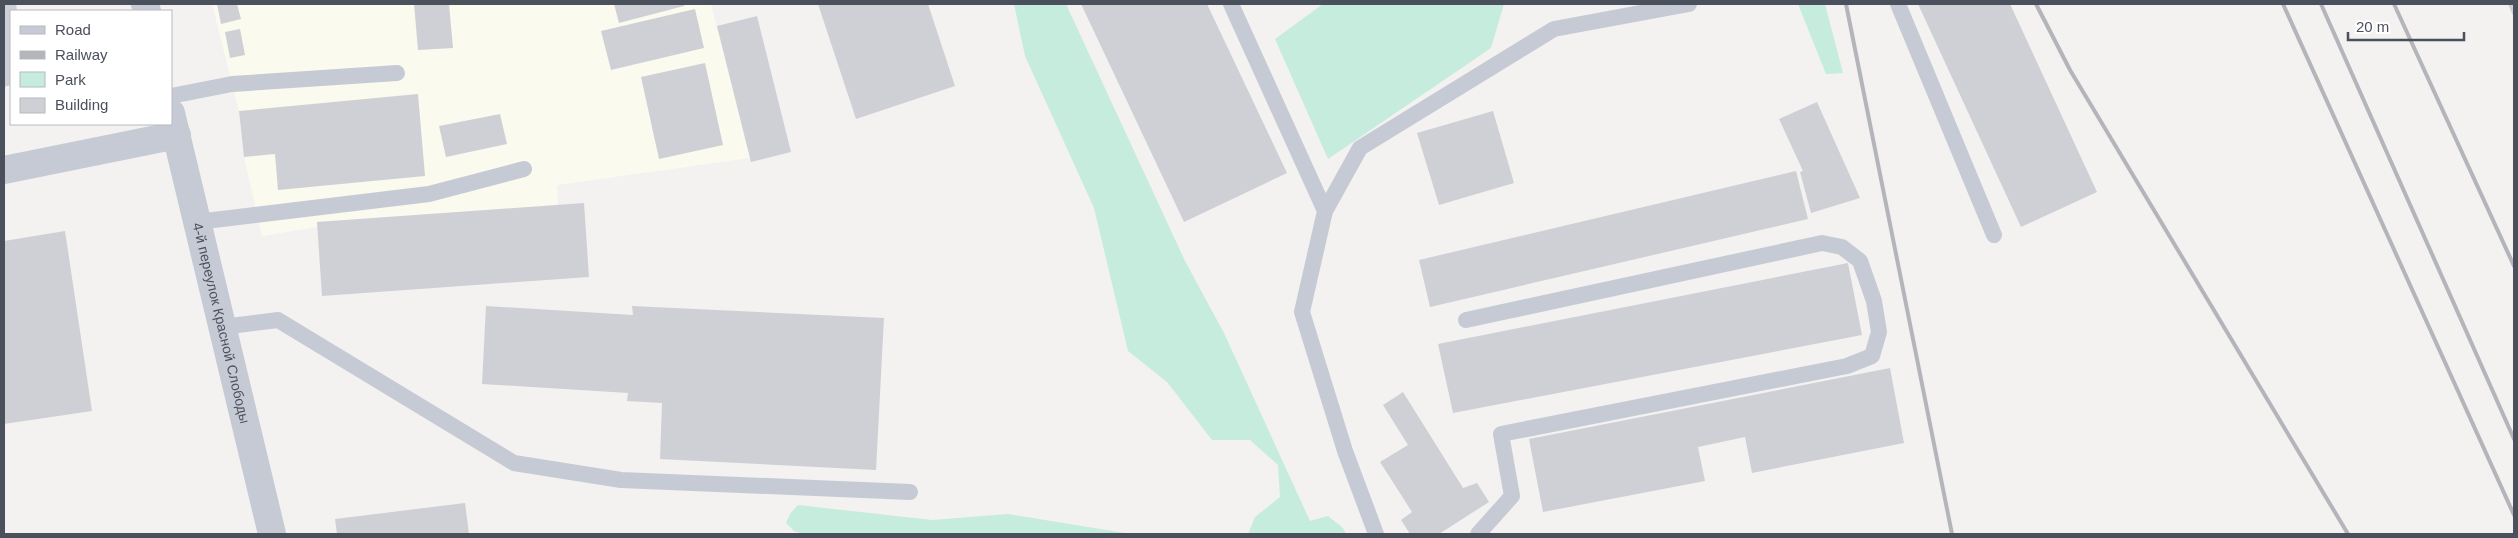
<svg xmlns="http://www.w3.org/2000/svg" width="2518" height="538" font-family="Arial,sans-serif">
  <rect width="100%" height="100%" fill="#f3f2f1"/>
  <path fill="#fbfaee" d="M212,4H711L750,158L557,185L558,205L317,222V227L262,236L244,157L239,111Z"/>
  <path fill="#c5ecdd" d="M1014,4H1066L1185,261L1224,333L1310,521L1328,516L1343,528L1346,534H1248L1255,517L1280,497L1278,465L1250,440H1212L1167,382L1128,351L1094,208L1025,56Z
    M1323,4H1504L1491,48L1328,159L1275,39Z
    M1798,4H1825L1843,73L1826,74Z
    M798,505L932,520L1008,514L1131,534H804L794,531L786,523L790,514Z"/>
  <path fill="#cfd0d5" d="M4,4H16L17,11H11V85L4,87Z
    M217,4H237L241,19L221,24Z
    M414,4H449L453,48L418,50Z
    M614,4H684V6L619,23Z
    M818,4H928L955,86L856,119Z
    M1081,4H1207L1287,173L1184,222Z
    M1918,4H2010L2097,192L2021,227Z
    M2508,4H2514V18Z
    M695,9L704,48L611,70L601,31Z
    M757,16L791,152L751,162L717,26Z
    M240,29L245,55L230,58L225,32Z
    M705,63L723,145L659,159L641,77Z
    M418,94L425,176L278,190L275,154L244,157L239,111Z
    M1817,102L1860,198L1811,213L1800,172L1803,171L1779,119Z
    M1493,111L1514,183L1439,205L1417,133Z
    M500,114L507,144L446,157L439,126Z
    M1796,171L1808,219L1430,307L1419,260Z
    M584,203L589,277L322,296L317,222Z
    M65,231L92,411L4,424V241Z
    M1848,263L1862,335L1453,413L1438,344Z
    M486,306L633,315L632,306L884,318L876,470L660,459L662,403L627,401L628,393L482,384Z
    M1890,368L1904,443L1752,473L1745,437L1698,447L1705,481L1543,512L1529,439Z
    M1403,392L1463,488L1477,483L1489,502L1439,534H1410L1401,520L1412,512L1380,462L1408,445L1383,405Z
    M465,503L469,534H337L335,519Z"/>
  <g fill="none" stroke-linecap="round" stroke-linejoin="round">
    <path stroke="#c6cad4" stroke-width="16" d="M1231,4L1325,211L1302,312L1345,451L1376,534
      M1898,4L1994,235
      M171,96L232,84L397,73
      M1325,211L1360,148L1554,29L1689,4
      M197,222L429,194L524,169
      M1466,320L1822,243L1842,247L1860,261L1874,301L1879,332L1872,356L1847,366L1501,434L1512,496L1478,534
      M222,327L278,320L514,463L621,480L910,492"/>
    <path stroke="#c6cad4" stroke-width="28" d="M4,170L177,135"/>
    <g stroke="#c6cad4" stroke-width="28">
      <path d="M145,4L147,11"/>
      <path id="s1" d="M171,113L272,534"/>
    </g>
    <path stroke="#b4b5bb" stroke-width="4" d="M1846,4L1952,534
      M2036,4L2070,70L2348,534
      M2283,4L2514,515
      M2321,4L2514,439
      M2394,4L2514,266"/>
  </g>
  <g text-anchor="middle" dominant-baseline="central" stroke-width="4" stroke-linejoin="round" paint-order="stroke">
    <g font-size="14" fill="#4b505d" stroke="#fff">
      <text stroke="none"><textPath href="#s1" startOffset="216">4-й переулок Красной Слободы</textPath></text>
    </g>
  </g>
  <rect width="2518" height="538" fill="none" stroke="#4b505d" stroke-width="10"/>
  <rect x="10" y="10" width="162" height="115" fill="#ffffff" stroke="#b7b9be"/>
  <rect x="20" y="26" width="25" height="8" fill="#c6cad4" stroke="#b7b9be"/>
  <text x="55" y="35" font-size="15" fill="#4b505d">Road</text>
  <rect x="20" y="51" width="25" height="8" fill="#b4b5bb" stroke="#b7b9be"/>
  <text x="55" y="60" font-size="15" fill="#4b505d">Railway</text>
  <rect x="20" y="72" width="25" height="15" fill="#c5ecdd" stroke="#b7b9be"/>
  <text x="55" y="85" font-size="15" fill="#4b505d">Park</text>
  <rect x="20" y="98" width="25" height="15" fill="#cfd0d5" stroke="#b7b9be"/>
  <text x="55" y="110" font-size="15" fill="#4b505d">Building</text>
  <path d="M2348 32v8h116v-8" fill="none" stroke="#4b505d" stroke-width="2.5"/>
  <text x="2356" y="32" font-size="15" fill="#4b505d" stroke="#ffffff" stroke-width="4" paint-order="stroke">20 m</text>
</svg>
